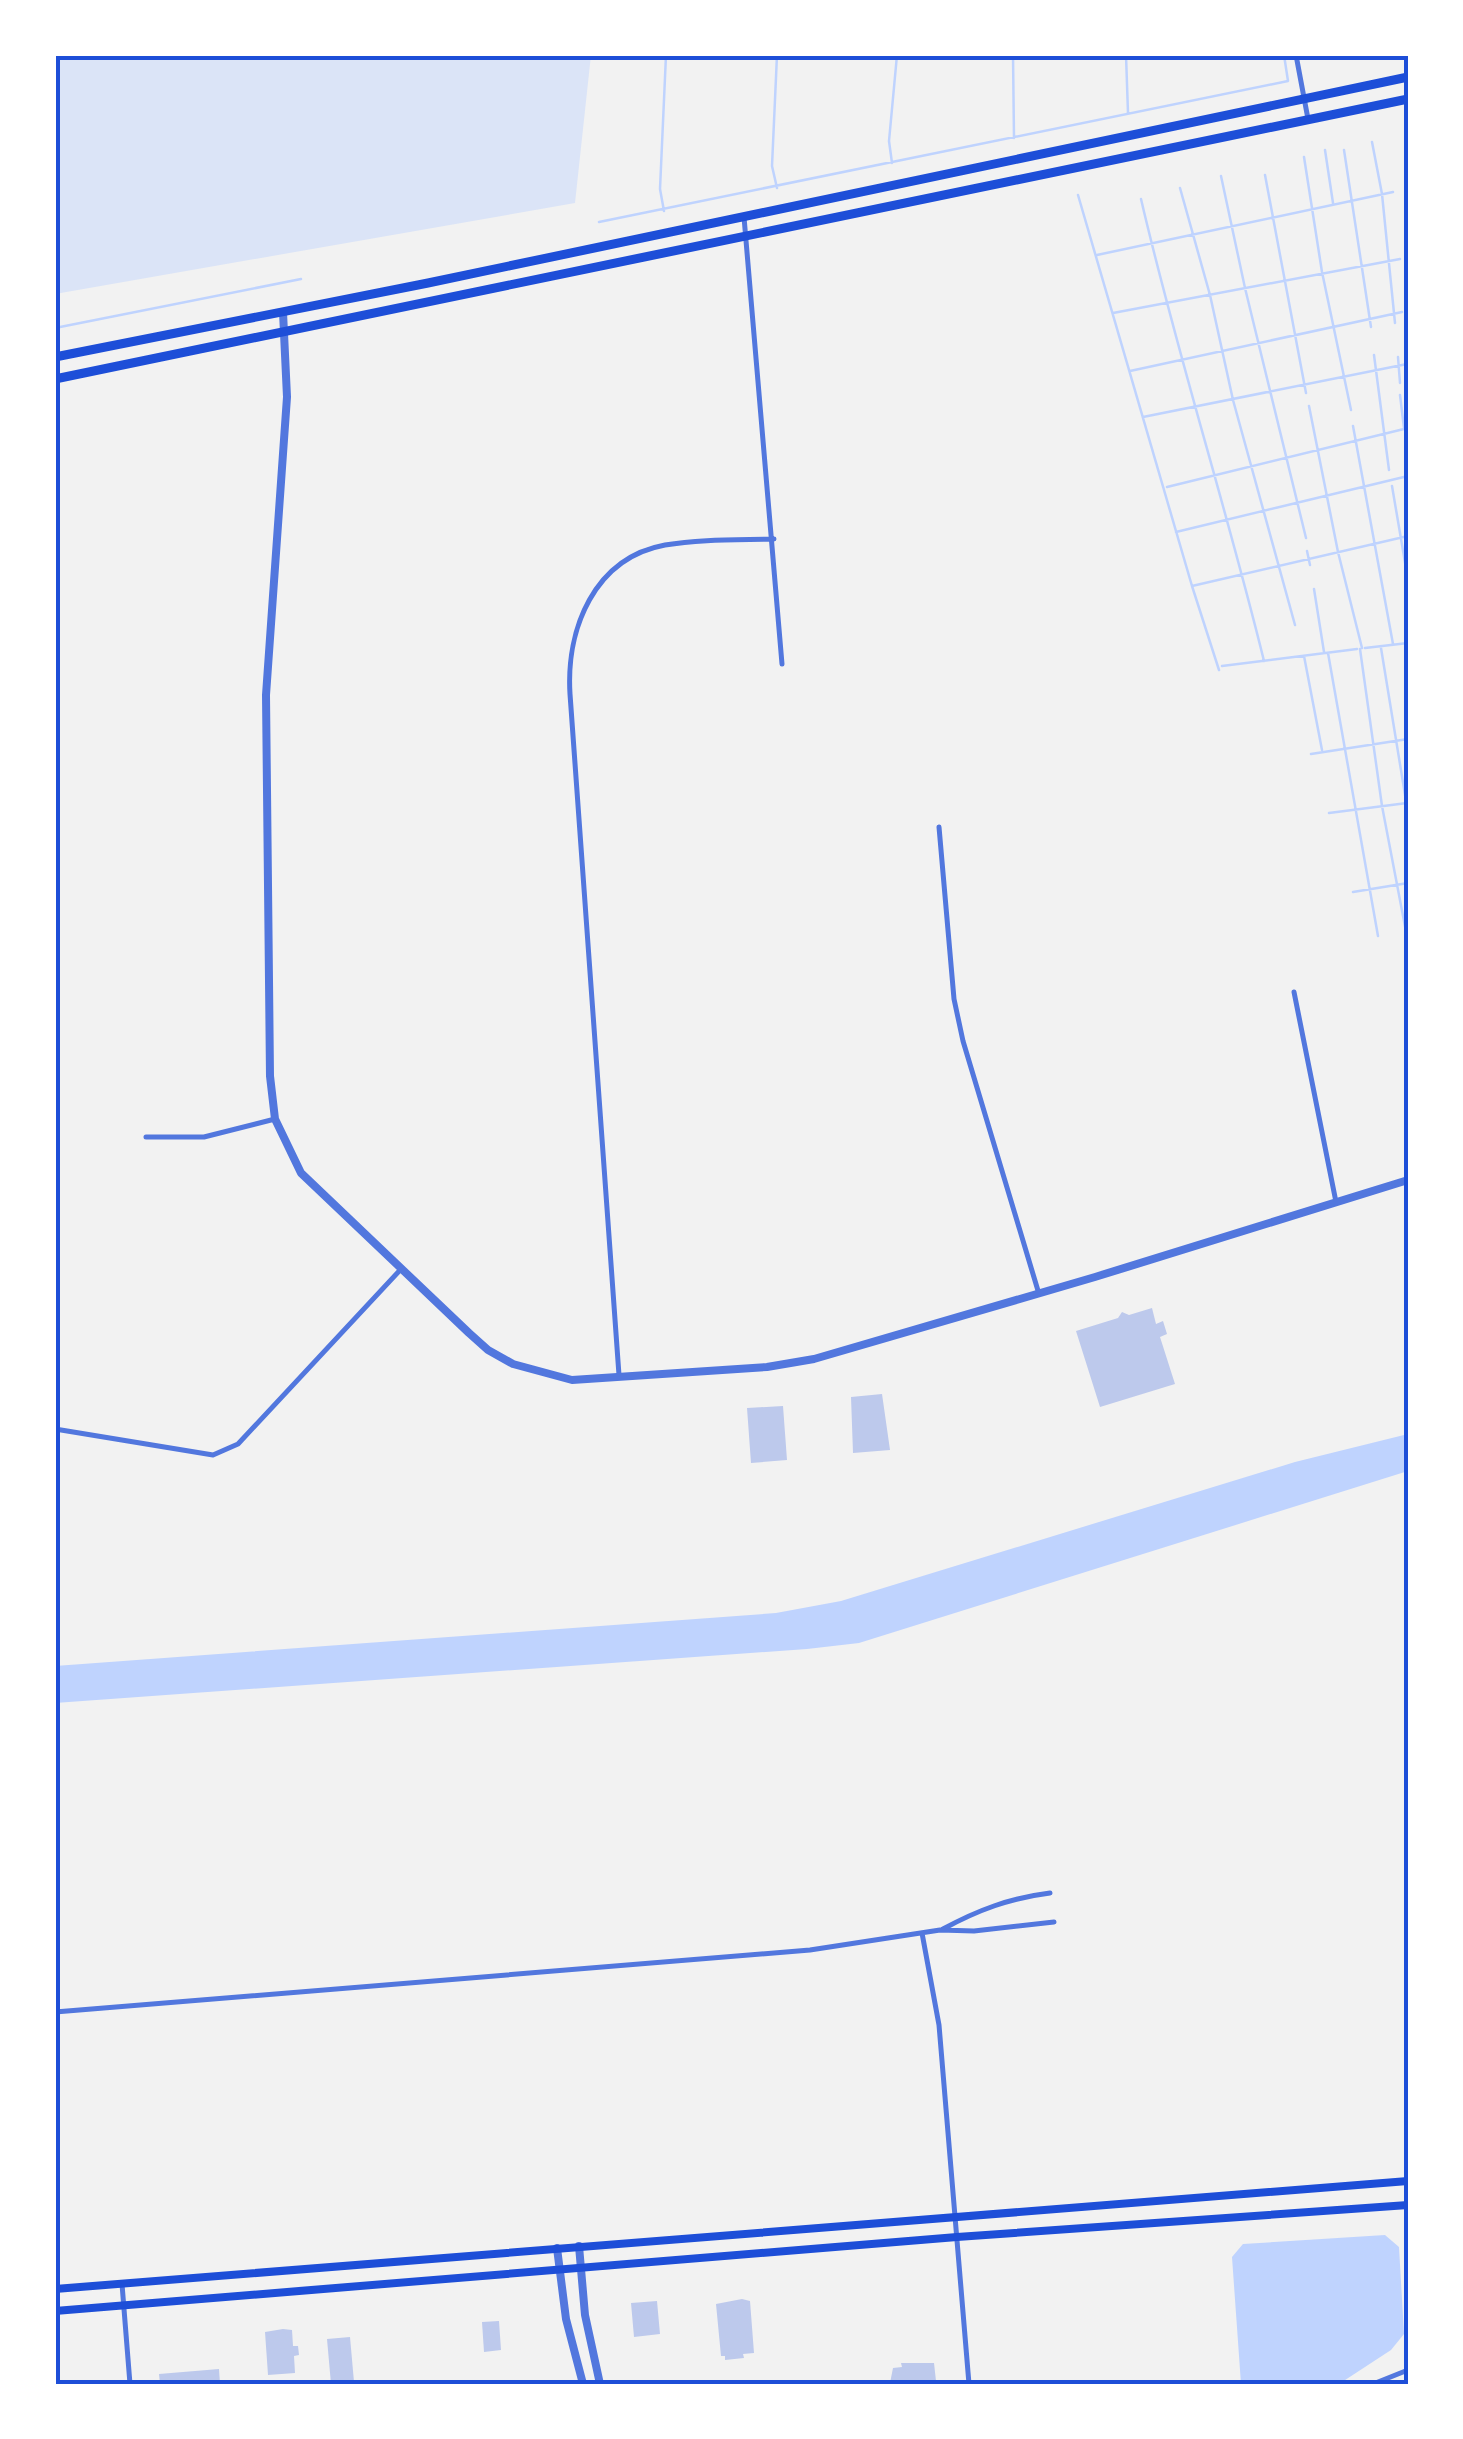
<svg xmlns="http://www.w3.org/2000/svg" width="1463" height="2439" font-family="'Times New Roman',serif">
  <rect width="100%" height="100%" fill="#f2f2f2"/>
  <path fill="#dbe4f7" d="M55,55H591L575,203L55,294Z"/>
  <path fill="#bfd3fe" d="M1408,1434V1471L859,1643L807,1649L55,1703V1666L776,1613L841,1601L1295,1462Z
    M1385,2235L1399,2247L1404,2334L1391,2350L1339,2384H1241L1232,2257L1243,2244Z"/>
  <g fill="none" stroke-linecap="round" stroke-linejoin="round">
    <path stroke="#bfd3fe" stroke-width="2.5" d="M1013,55L1014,138
      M1126,55L1128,113
      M1372,142L1382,194L1395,323
      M1325,150L1333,203
      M1344,150L1371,327
      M1304,157L1322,272L1351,410
      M892,163L889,141L897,55
      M1265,175L1306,393
      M1221,176L1245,288L1306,538
      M777,188L772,166L777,55
      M1180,188L1210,295L1233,400L1295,625
      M1078,195L1192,586
      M1141,199C1177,354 1226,506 1264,661
      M664,211L660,189L666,55
      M599,222L1288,81L1284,55
      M1097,255L1393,192
      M1113,313L1400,259
      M55,328L301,279
      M1374,355L1389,470
      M1398,357L1400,383
      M1130,371L1402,312
      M1400,395L1404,428
      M1309,406L1338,552L1362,648
      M1143,417L1407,364
      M1353,426L1393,644
      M1392,486L1408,580
      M1167,487L1408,428
      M1176,532L1408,476
      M1307,551L1310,565
      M1314,589L1324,652
      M1365,648L1408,643
      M1381,648L1408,813
      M1360,649L1382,806L1408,942
      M1328,653L1378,936
      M1304,656L1322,750
      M1222,666L1357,649
      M1219,670L1192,586L1408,536
      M1311,754L1408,739
      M1329,813L1407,803
      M1353,892L1408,883"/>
  </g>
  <path fill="#bdc9ec" d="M1152,1308L1156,1324L1163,1321L1167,1334L1160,1337L1175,1384L1100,1407L1076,1331L1118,1318L1122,1312L1129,1315Z
    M882,1394L890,1450L853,1453L851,1397Z
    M783,1406L787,1460L751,1463L747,1408Z
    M742,2299L750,2301L754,2353L743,2354L744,2358L725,2360V2356H721L716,2304Z
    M657,2301L660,2334L634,2337L631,2303Z
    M499,2321L501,2350L484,2352L482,2322Z
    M283,2329L292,2330L293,2346H298L299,2355L294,2356L295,2373L268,2375L265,2332Z
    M350,2337L354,2382L331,2384L327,2339Z
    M901,2363H934L936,2381L890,2383L893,2368L902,2367Z
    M219,2369L220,2384H160L159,2374Z"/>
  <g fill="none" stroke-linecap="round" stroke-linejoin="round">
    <path stroke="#5277de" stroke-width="5" d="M1296,55L1308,119
      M744,217L782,664
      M939,827L954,999L963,1041L1039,1294
      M1294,992L1336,1202
      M146,1137H204L275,1119
      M619,1375L570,694C566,629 594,558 665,545C700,539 738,540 774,539
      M55,1429L213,1455L238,1444L402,1268
      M943,1929C978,1910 1010,1898 1050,1893
      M922,1933L939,2025L969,2384
      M55,2012L810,1950L940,1930L974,1931L1054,1922
      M122,2284L130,2384
      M1373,2384L1408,2370"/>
    <path stroke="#5277de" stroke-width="8" d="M283,312L287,397L266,695L270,1076L275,1119L301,1173L469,1333L488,1350L513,1364L572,1380L767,1367L814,1359L1095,1277L1408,1180
      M579,2246L585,2315L600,2384
      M557,2248L566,2319L583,2384"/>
    <path stroke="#1d4ed8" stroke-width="8" d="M55,2289L1408,2181
      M55,2311L957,2237L1408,2205"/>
    <path stroke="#1d4ed8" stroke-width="9" d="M55,357L428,283L1408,77
      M55,379L1408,99"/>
  </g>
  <rect width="1463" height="2439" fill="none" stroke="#ffffff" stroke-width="115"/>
  <rect x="58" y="58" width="1348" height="2324" fill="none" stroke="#1d4ed8" stroke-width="4"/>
</svg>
